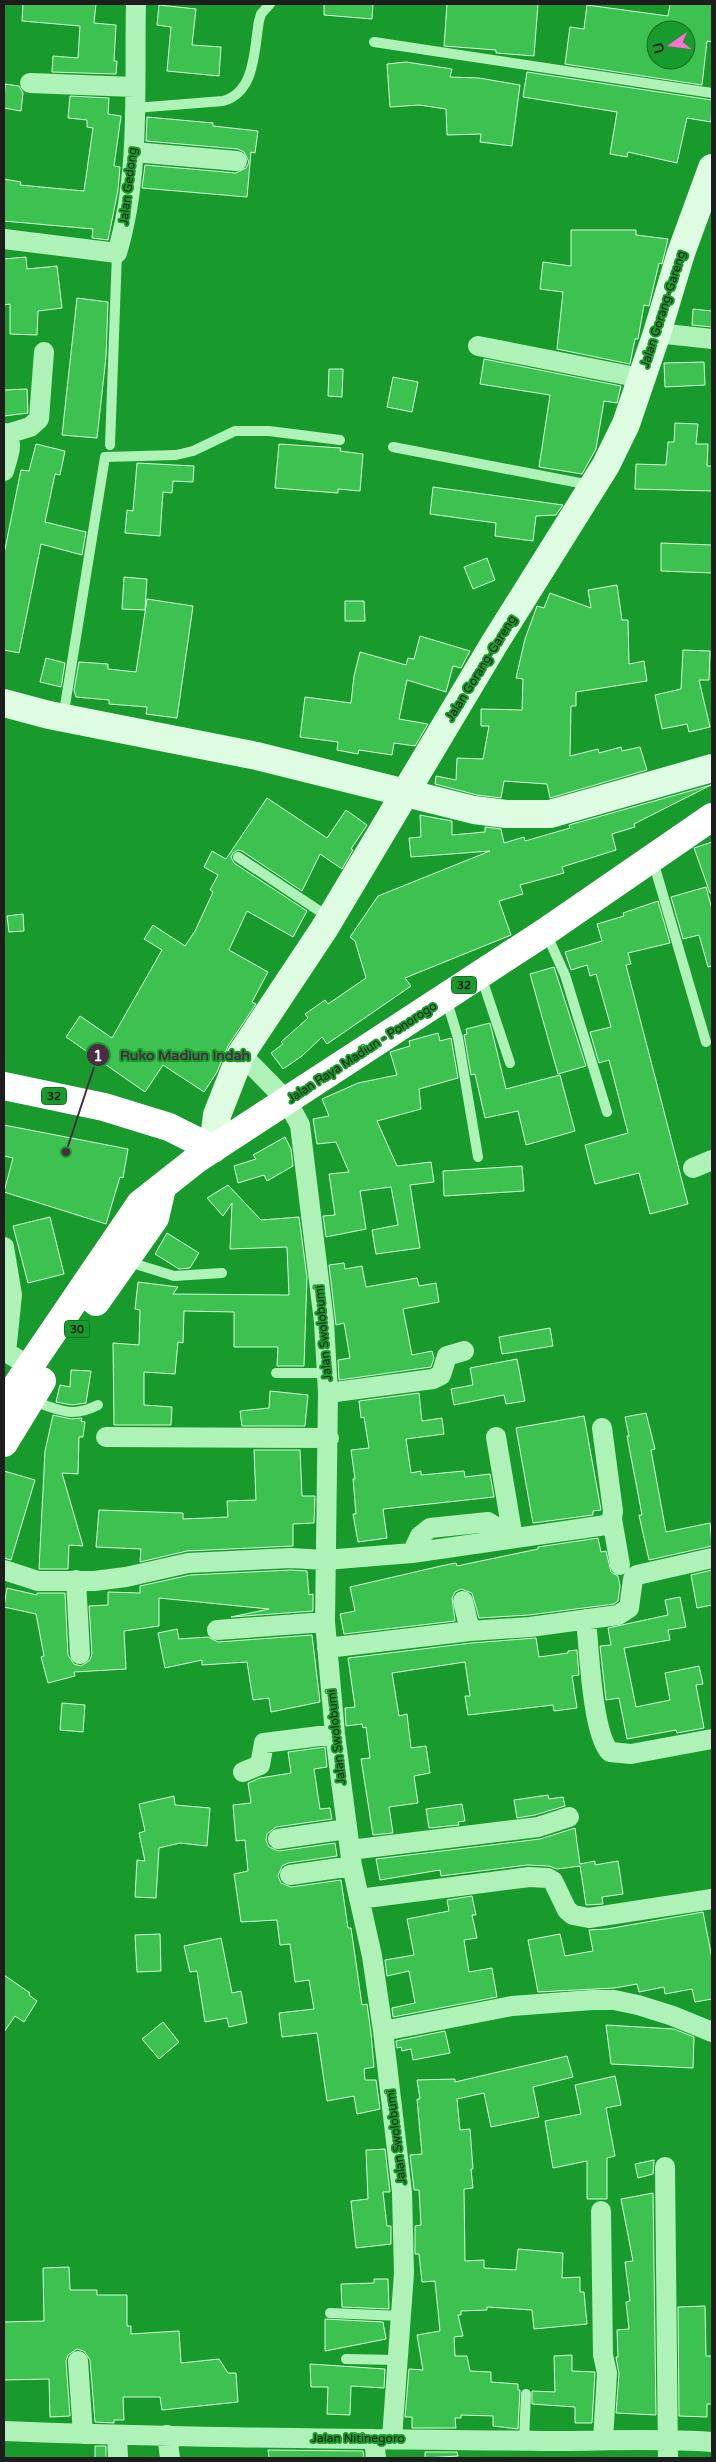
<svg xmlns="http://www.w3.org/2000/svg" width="716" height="2462" font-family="'Varela Round',sans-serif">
  <rect width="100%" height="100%" fill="#189b2c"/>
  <path fill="#3dc150" stroke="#d6fcdb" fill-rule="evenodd" d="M23,4H96L94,23L116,25L114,61H117L116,74L52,72L53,56L78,58L80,26L22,21Z
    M324,4H373L372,19L324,15Z
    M447,4H538L534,56L496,53V50L444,46Z
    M670,4H712V42L707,41L702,85L565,64L570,27L584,29L587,5L668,16ZM656,30H686V60H656Z
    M159,5L196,9L192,45L221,47L219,76L167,71L171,27L157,25Z
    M406,62L452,69L450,77L479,78L520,85L512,146L480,142L481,134L447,135L446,109L419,105L390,107L387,64Z
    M527,72L712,100L711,122L687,118L677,163L628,152L627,157L610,154L617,112L523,97Z
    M5,84L19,86L23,93L21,111L4,108Z
    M70,96L109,98L108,114L121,116L114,166L120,167L118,190L108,240L92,238L93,229L4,221V179L21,182L20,185L84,191L93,128L87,127V120L68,118Z
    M147,117L213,123V126L258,131L255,153L251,152L247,197L142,188L145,165L236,173L246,168L249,162L244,152L238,149L146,141Z
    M571,230H636V235L668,239L662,264L659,263L649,306L644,305L638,339H635L630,364L557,349L563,292L540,289L543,262L571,266Z
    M26,257L27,269L57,266L62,308L38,311L37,335L10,334V304L4,305V259Z
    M77,298L108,302L106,357L97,438L62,435Z
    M693,309L712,311V327L692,325Z
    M484,359L621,386L617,403L604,401L596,449L582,474L539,467L550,395L480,384Z
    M704,362L705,385L665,387L664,363Z
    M329,369H343L342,397L328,396Z
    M393,377L418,382L412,412L387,407Z
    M27,389L28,413L4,416V390Z
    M675,423L698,424L696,444H708L707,466H712V491L635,489L636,464L666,465L668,442H674Z
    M36,444L65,451L60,475L55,474L45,522L86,532L82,555L41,544L19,653L4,650V554L21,470L29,471Z
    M279,444L341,448L340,451L363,454L360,491L338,489V493L275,488Z
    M137,463L194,466L193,482L173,481L172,493L163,492L160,536L125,533L127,510L133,511Z
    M433,487L563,505L556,515L536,516L533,541L495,536L496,523L430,514Z
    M661,543L712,545V573L661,571Z
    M487,558L495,580L473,589L464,567Z
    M124,577L147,579L145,610L122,609Z
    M617,585L622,620H628L629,664L644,661L647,681L576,692V706H571L570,756L598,749L599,753L621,747L622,751L640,747L647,770L550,798L547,784L504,781L501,798L477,795L435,784L436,776L456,780L457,758L483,759L489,726H481V709L522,710L523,679L516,678L525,639L537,606L544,608L550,593L591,608L588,590Z
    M147,599L193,606L177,718L146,714L147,707L109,704V700L76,697L74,690L79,662L108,664V669L136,672Z
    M345,601H364L365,621H345Z
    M420,636L470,651L461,668L453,666L446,692L407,680L399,719L428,724L415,746L394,743L392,755L359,750L358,754L337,750L338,742L300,737L305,697L351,703L354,676L360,652L406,665L408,658L414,659Z
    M683,650L710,651L709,680H699L710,727L689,732L687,724L662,729L655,695L681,689Z
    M46,658L65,663L61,687L40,682Z
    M711,785L634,824L635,827L612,834L616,850L562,867L564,873L520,885L523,894L499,901L511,935L405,978L411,986L327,1044L322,1037L302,1056L283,1069L271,1053L283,1044L281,1042L308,1018L305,1014L325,1000L328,1004L366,978L355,941L350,937L378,896L490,851L411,857L409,838L421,837L420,815L452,821V835L485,832V827L501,829L504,843L524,837L525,841L570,828L569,825Z
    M267,798L327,838L346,810L367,825L351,849L353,850L342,869L320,854L302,891L242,851L238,850L233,853L231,857L234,863L307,911L293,937L247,911L229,950L268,972L252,1002L256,1004L228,1046L217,1072L204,1092L163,1065L145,1092L66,1037L80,1016L112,1038L162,950L144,939L153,925L185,946L195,931L213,892L210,890L218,875L204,867L212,851L226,859Z
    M712,842V893H710L694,848Z
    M706,887L712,909V966L708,967L699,935L683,939L671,897Z
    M658,901L670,943L628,953L631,964L626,965L688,1204L650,1214L639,1173L595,1184L585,1145L628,1133L609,1060L599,1063L590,1032L611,1027L596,974L590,976L587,965L571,970L565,952L602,941L597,924L624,916L623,913Z
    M23,914L24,931L9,932L7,916Z
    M554,967L586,1066L558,1074L530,974Z
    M490,1023L506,1089L560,1075L575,1131L526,1145L518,1111L485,1118L475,1074L471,1075L464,1035L467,1034L466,1029Z
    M438,1033L440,1041L451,1038L458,1078L419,1089L421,1109L377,1121L397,1166L431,1162L434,1182L410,1185L420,1248L376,1254L372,1230L398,1225L391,1187L360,1191L366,1229L326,1237L323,1216L335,1215L329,1174L349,1172L336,1142L317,1144L313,1119L329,1116L322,1099L358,1083L397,1075L390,1052L410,1046L409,1041Z
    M4,1125L128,1149L123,1178L120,1177L106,1224L4,1192L13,1158L4,1156Z
    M285,1137L291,1149L293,1166L267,1181L264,1175L238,1183L234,1166L256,1159L253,1155Z
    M522,1166L524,1191L444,1196L443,1171Z
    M228,1185L261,1220L299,1217L307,1277L304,1366H277L278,1347H234V1312L184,1311L183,1343L178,1342L175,1374L144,1372V1405L172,1407L171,1425H114L113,1343L139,1345L140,1310L135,1309L138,1282L178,1287L173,1294L289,1295L287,1247L230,1249L232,1203L223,1216L207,1198Z
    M50,1217L64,1274L28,1283L13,1226Z
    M167,1233L199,1253L190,1268L179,1269L155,1254Z
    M344,1263L345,1269L362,1266L366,1287L417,1278L419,1286L436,1283L439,1302L403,1309L412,1355L432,1351L434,1358L431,1367L339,1380L338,1360L350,1358L344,1323L336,1325L329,1265Z
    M550,1328L553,1346L502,1354L499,1337Z
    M517,1359L525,1401L506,1404L504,1395L454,1405L451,1389L473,1385L470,1368Z
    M71,1370L91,1371L86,1403L72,1405L56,1402L60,1385L70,1387Z
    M270,1391L308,1395L305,1426H242L240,1411L269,1408Z
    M419,1393L422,1421L442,1418L444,1434L406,1439L411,1473L421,1471V1475L464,1471L465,1477L490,1474L494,1497L383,1509L387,1538L358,1542L353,1514H356L353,1479H355L351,1450L369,1448L364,1417L361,1418L359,1401Z
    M646,1413L655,1449L651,1450L666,1532L710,1523L712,1546L649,1560L639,1515H642L627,1436H629L625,1417Z
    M53,1415L71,1419L82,1418L81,1421L85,1422L83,1437H79L78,1474L62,1473L83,1546L69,1545L68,1569H39L45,1451Z
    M584,1416L601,1510L593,1511V1515L533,1523L516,1428Z
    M254,1450H300L302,1496H315L314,1523L293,1524V1546L187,1551L140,1562L141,1549L96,1547L99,1510L183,1513V1519L228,1517L227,1501L256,1500Z
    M4,1471L35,1480L11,1560L4,1558Z
    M598,1538L601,1552L606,1551L611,1572L618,1576L620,1586L618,1601L614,1604L529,1615L479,1618L472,1593L461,1589L455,1592L452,1598L455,1621L344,1634L340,1614L355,1611L350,1587L441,1566L456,1563L457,1566L538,1549V1547Z
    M291,1570L307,1571L309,1595L313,1594V1611L231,1617L269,1609L159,1598V1626L124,1631L126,1669L74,1672L75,1676L48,1683L41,1657L44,1656L36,1614L4,1607L7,1588L37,1595V1593H65L68,1655L74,1664L81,1666L90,1660L92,1654L89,1606L108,1605V1592L140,1593V1586L190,1575Z
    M712,1570V1605L697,1608L691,1575Z
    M680,1597L686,1627L668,1630L670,1640L624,1648L636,1707L670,1700L665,1673L699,1666L703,1684L696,1685L704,1728L677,1733L676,1730L627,1739L619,1698L606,1700L600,1646L611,1645L608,1628L668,1615L665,1600Z
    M177,1629L179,1639L208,1637L218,1642L312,1635L320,1702L271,1712L269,1698L253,1700L247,1662L202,1665V1660L165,1668L158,1633Z
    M536,1638L539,1657L568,1653V1651L577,1650L579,1675L572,1676L577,1708L554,1711L553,1705L468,1715L465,1696H470L465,1662L392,1673L399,1716L407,1714L411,1748L426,1746L430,1773L414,1776L418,1803L389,1807L393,1833L373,1835L361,1759L370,1758L366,1727L363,1728L362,1724L346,1726L345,1708L355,1707L348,1658L471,1643Z
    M62,1703L85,1705L83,1732L60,1730Z
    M325,1747L327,1767L314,1769L320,1809L330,1808L332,1819L276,1827L267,1834L266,1840L269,1847L279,1851L335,1843L337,1856L288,1863L282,1866L278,1876L281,1883L291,1887L341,1880L348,1928H351L362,2005L367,2004L371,2033L374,2067L364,2069L365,2080H376L380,2109L357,2114L354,2096L327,2101L317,2033L282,2037L279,2013L314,2009L309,1980L295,1982L290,1944L280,1945L277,1920L241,1922L234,1874L248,1871L245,1840L236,1841L233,1805L251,1803L248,1783L260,1778L291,1773L288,1752Z
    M548,1795L549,1799L563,1797L565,1806L535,1815L517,1818L514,1800Z
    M174,1796L175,1805L210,1808L207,1846L180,1843L159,1848L156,1898L135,1897L137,1860L145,1861L139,1833L145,1831L139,1804Z
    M462,1804L465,1821L458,1822L459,1825L429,1828L426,1809Z
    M575,1828L580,1864L595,1861V1865L618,1861L623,1894L602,1897L603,1904L586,1905L580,1866L557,1869L549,1866L527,1865L441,1876L440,1870L380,1880L376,1859L540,1839Z
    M472,1896L476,1915H472L477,1938L464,1940L469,1972L492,1968L497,1997L393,2017L392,2008L415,2003L409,1971L387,1976L385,1960L414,1955L407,1919L449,1911L447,1900Z
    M703,1912L712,1958V1999L695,2002L692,1989L665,1994L664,1987L639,1992L637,1984L614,1988L538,1992L528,1940L560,1934L565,1956L593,1951L589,1930L607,1929Z
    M160,1934L161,1971L137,1972L135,1935Z
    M221,1938L232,1993L241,1991L247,2023L229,2027L227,2018L205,2022L197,1971L190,1972L184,1946Z
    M4,1975L30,1993L29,1995L37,2001L24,2022L15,2016L4,2032Z
    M163,2022L179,2042L159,2059L142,2039Z
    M606,2025L674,2029L694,2037L693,2068L611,2064Z
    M445,2031L450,2053L413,2060L411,2049L402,2051L401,2047L397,2048L396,2041Z
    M567,2056L573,2077L533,2087L539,2117L491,2127L484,2093L457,2099L460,2130L470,2129L473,2169H471L473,2188L464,2189L465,2261L484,2260V2268L516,2270L518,2249L563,2253L562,2278L580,2277V2292H584L587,2324L534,2329L532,2310L487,2307V2310L461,2311V2315H458L463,2336L454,2337L455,2356H467L470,2371L491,2372V2382L518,2384V2390H520L518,2429L493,2426V2416L461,2415V2418H455L456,2428H412V2417H405L409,2369L423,2370L417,2335L440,2331L435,2281L422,2282L419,2254H415V2226L421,2225L419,2190H414L410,2155L422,2154L417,2099H420L417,2080L455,2079V2082Z
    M615,2076L621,2105L606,2108L615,2156L607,2158V2199H587V2161L553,2168L545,2121L581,2114L575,2085Z
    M385,2149L390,2192H383L387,2226H391V2244L356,2248L351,2201L368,2199L366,2150Z
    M654,2160L653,2174L638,2178L635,2164Z
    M653,2193L656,2415L616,2413L619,2374L616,2357H618L617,2330L629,2329L626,2302L630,2301L625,2262L633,2261L621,2199Z
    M69,2267L70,2290H97V2295H127V2326H131V2334L179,2331L181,2363L219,2359L228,2373H236L238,2402L162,2410L160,2397H123L124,2420H114V2423L95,2422L90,2360L84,2351L77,2349L68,2355L66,2361L70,2416L50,2417L49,2379L4,2380V2322L44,2321L43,2268Z
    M374,2279H388L389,2309L342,2307L341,2284L374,2283Z
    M705,2306L706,2356H712V2404H707V2417L679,2416L678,2307Z
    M325,2319L383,2322L386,2339L325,2351Z
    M572,2355V2371L595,2372L592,2423H575V2407L532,2404V2391L555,2392L554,2356Z
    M310,2364L385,2369L384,2388L351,2386L350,2415L327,2414L328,2387H311Z
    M95,2446H106V2458H95Z
    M268,2450L363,2451L364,2458H269Z
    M425,2452H457L458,2456L425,2458Z"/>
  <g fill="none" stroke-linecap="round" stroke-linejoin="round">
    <path stroke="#aef2b8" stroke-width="10" d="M374,42L712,93
      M135,108L223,101C256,92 254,49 259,21L261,14L270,4
      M110,445L117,253
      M393,447L590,485
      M63,718L105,457L176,455L193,451L235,431H269L340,440
      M238,857L330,918
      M653,861L706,1042
      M546,933L565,975L607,1112
      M481,976L510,1063
      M446,998L458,1038L478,1157
      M126,1261L174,1276L222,1273
      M276,1373H327
      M32,1401C60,1409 70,1419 98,1405
      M330,2313L401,2316
      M346,2359L398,2360
      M524,2440L526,2394"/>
    <path stroke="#aef2b8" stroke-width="20" d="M30,83L134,87
      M134,152L237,161
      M4,239L117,253C141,173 134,86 136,4
      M657,333L712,339
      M478,346L641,378
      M4,433C16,440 7,459 4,471
      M7,434L30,427L39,419L44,352
      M241,1054L287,1101L300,1125L324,1322L328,1393L325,1622L335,1734L352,1866L372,1956L383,2031L402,2192L404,2273L392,2438
      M693,1168L712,1160
      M4,1247L12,1295L6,1352L29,1366
      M328,1393L433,1379L441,1375L447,1356L464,1351
      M106,1437L329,1438
      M496,1437L513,1538
      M612,1519L620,1565
      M412,1553L420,1536L430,1528L488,1522L498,1528L503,1540
      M4,1570L38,1581H94L126,1577L188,1563L291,1558L325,1560L412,1553L606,1525L612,1519L613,1511L602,1428
      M76,1580L80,1654
      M463,1601L470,1631
      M586,1619C589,1647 592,1734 610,1752L631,1754L712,1739
      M217,1630L325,1622
      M327,1648L470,1631L530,1627L618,1615L629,1608L633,1579L637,1575L712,1558
      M243,1772L260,1765L264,1743L335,1734
      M278,1839L347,1829
      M350,1850L538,1827L569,1817
      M290,1875L352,1866
      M359,1899L529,1877L548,1878L553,1881L567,1910L573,1915L589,1918L712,1899
      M383,2031L512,2006L592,2000H614L638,2005L673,2016L712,2032
      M665,2167L668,2458
      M601,2211L603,2355L607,2373L603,2440
      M78,2361L83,2434
      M4,2431C184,2438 365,2439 546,2441C601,2441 657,2438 712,2442
      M117,2435L118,2458
      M167,2435L170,2458
      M374,2439L376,2458"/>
    <path stroke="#ddfce2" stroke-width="28" d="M4,703L49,715L257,756L474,810L506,814H550L712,768
      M213,1149L217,1115L241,1054L324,929L494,644L606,465L626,424L657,333L681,253L712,168"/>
    <path stroke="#fff" stroke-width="28" d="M4,1086L104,1107L169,1127L213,1149
      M96,1302L155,1218L162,1188
      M4,1404L140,1204L197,1159L545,932L712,817
      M4,1443L42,1381"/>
  </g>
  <g text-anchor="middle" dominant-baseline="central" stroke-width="4" stroke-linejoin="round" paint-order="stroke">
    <g fill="#189b2c" stroke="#1c4322" stroke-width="1">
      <rect x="451.5" y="976.5" width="25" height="17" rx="4"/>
      <rect x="41.5" y="1087.5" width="25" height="17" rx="4"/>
      <rect x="64.5" y="1320.5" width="25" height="17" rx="4"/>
    </g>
    <g font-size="11" font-weight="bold" fill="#1d1d1d">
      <text x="464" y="985">32</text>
      <text x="54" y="1096">32</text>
      <text x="77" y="1329">30</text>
    </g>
    <g font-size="12" fill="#1d1d1d" stroke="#189b2c">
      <text transform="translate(128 186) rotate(-83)">Jalan Gedong</text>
      <text transform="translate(663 309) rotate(-72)">Jalan Gorang-Gareng</text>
      <text transform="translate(481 668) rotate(-58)">Jalan Gorang-Gareng</text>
      <text transform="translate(362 1052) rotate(-33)">Jalan Raya Madiun - Ponorogo</text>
      <text transform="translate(323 1333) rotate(-95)">Jalan Swolobumi</text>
      <text transform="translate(336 1737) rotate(-96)">Jalan Swolobumi</text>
      <text transform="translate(396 2137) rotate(-97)">Jalan Swolobumi</text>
      <text x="358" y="2438">Jalan Nitinegoro</text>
    </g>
  </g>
  <path fill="none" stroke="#4a2d42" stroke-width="2" d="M66 1152L98 1055"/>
  <g fill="#4a2d42" stroke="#189b2c" stroke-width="2">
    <circle cx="66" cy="1152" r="5"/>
    <circle cx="98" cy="1055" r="12"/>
  </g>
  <g font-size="15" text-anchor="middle" font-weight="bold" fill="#fff">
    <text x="98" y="1061">1</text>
  </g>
  <g font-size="14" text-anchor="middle" font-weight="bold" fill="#4a2d42" stroke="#189b2c" stroke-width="4" stroke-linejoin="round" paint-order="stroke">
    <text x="185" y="1060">Ruko Madiun Indah</text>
  </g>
  <rect width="716" height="2462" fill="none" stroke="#1d1d1d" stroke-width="10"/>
  <g transform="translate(671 45) rotate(256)"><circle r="24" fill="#189b2c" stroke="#1a6926"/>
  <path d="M0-4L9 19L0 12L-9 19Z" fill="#ff6fd4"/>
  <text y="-8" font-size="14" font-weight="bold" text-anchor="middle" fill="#1d1d1d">U</text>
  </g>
</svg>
